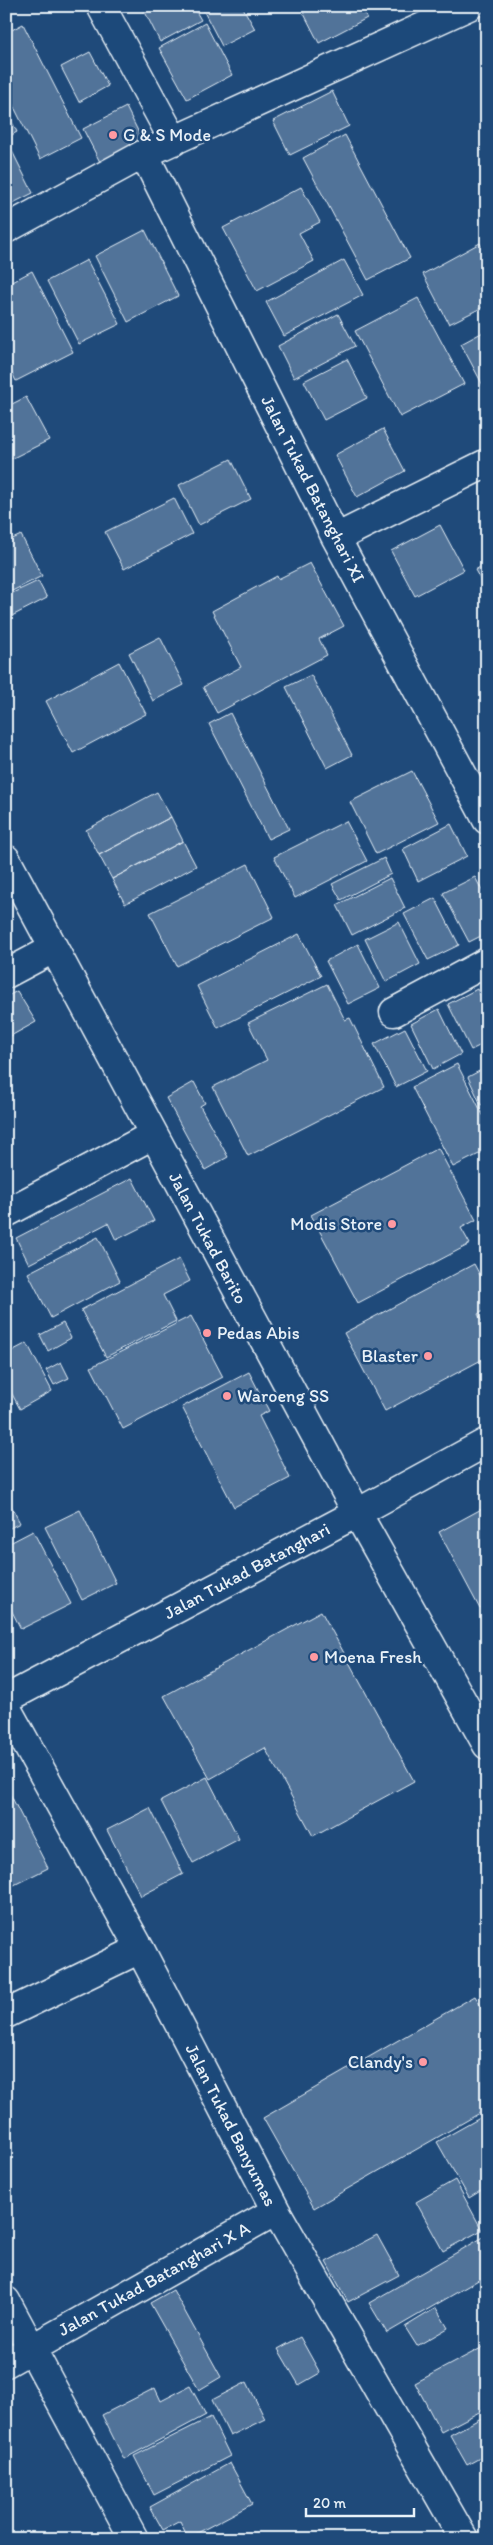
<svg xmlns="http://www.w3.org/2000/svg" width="493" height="2545" font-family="Itim,sans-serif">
  <rect width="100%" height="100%" fill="#1f4a7a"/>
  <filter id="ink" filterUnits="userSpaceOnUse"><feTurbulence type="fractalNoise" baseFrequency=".02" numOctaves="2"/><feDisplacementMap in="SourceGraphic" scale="10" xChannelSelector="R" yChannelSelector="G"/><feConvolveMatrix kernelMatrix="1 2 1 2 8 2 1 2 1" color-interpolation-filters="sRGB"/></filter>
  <g filter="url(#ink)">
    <path fill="#517399" stroke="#e8f1f8" d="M142,6H193L201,20L160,42Z
      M201,6H242L255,29L222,46Z
      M300,6H361L367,18L319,43Z
      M205,23L232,75L187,99L159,48Z
      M23,24L81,138L40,159L6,91V33Z
      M90,52L108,86L79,102L61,67Z
      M332,91L349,126L290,155L273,121Z
      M126,107L143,141L100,162L83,129Z
      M9,116L17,132L6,138V117Z
      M345,135L410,258L368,280L303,158Z
      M8,143L33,193L9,205L6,199V144Z
      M301,187L320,222L299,233L314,261L257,291L223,228Z
      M145,230L178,296L128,322L95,256Z
      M480,243L487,256V305L449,324L423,274Z
      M87,260L120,324L79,344L47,281Z
      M344,260L363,295L284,336L266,302Z
      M32,271L73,352L16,381L6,361V285Z
      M418,298L464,384L400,417L355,331Z
      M338,314L355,346L294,378L278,346Z
      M487,330V393L461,344Z
      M347,359L367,398L324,420L304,381Z
      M26,397L49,440L9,460L6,455V407Z
      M383,429L405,471L357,497L335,455Z
      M231,459L251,499L199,525L179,485Z
      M174,498L192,534L124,569L105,532Z
      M440,525L464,570L415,596L391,551Z
      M21,535L42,576L6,594V542Z
      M310,563L344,626L319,639L327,655L217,713L203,687L241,667L212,611L277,576L278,579Z
      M487,563V592L475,570Z
      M38,581L47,598L6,619V596Z
      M160,637L184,685L153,701L129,653Z
      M119,662L146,714L73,753L46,701Z
      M311,675L352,755L327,768L286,687Z
      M230,713L289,829L268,839L209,724Z
      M412,771L439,822L376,854L350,802Z
      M157,792L171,817L99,855L86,830Z
      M171,817L183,841L112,879L99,855Z
      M346,821L367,861L295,898L274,857Z
      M451,824L467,856L418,881L403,849Z
      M183,841L196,866L125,904L112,879Z
      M384,858L391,874L341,900L332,884Z
      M248,864L274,917L177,966L150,913Z
      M475,877L487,900V933L469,942L443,893Z
      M390,878L405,908L352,935L337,905Z
      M435,898L459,945L428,960L404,914Z
      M399,922L420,964L386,982L365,939Z
      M299,934L321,976L218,1028L197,986Z
      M358,944L380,988L348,1004L326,961Z
      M327,984L345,1020L350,1018L384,1087L248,1156L213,1087L267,1060L248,1023Z
      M477,989L487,1009V1042L471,1050L448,1004Z
      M17,991L36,1022L7,1038L6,997Z
      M439,1009L461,1054L433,1069L411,1024Z
      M405,1028L427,1071L396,1087L374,1044Z
      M457,1064L487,1123V1150L453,1167L412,1087Z
      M487,1067V1102L481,1105L468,1077Z
      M194,1082L205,1103L200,1106L228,1157L205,1170L166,1098Z
      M438,1148L476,1220L461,1228L470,1244L358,1303L311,1215Z
      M132,1178L154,1221L116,1240L108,1223L29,1264L16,1238Z
      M98,1237L120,1281L51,1318L28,1273Z
      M179,1259L190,1281L163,1295L176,1321L106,1357L81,1310Z
      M474,1264L487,1288V1309L478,1314L487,1331V1357L385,1411L344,1333Z
      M191,1316L223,1377L123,1429L91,1367Z
      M63,1323L71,1338L48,1351L40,1335Z
      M27,1343L52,1391L20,1409L6,1383V1354Z
      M61,1362L69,1378L54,1385L46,1370Z
      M249,1372L269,1411L259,1416L290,1478L234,1507L182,1407Z
      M6,1496L20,1523L6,1530Z
      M487,1506V1605L480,1609L439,1532Z
      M80,1510L116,1583L82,1600L45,1527Z
      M33,1531L71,1604L21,1629L6,1600V1545Z
      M321,1611L414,1781L313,1836L265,1748L210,1779L164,1696Z
      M207,1777L239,1839L193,1863L161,1801Z
      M6,1786L48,1868L6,1889Z
      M150,1808L183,1874L141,1896L107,1830Z
      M475,1996L487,2016V2109L314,2208L263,2118Z
      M487,2114V2187L469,2198L437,2142Z
      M455,2180L482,2230L443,2251L416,2202Z
      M377,2235L399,2275L348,2302L326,2262Z
      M487,2235V2275L387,2333L369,2303Z
      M173,2290L221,2377L199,2390L150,2303Z
      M436,2308L448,2328L417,2346L405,2327Z
      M300,2337L320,2373L299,2385L278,2349Z
      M487,2345V2408L441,2432L415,2383Z
      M247,2382L265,2419L230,2436L212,2400Z
      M190,2386L206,2415L124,2459L102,2415L155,2388L161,2401Z
      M211,2417L230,2456L154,2495L134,2456Z
      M483,2417L487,2424V2454L467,2465L450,2435Z
      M230,2463L252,2504L188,2538L180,2521L163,2530L150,2507Z"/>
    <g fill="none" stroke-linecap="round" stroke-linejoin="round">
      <defs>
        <path id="street" d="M101,6L174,141
          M144,154L336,538L487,820
          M6,229L144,154L469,6
          M336,538L487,463
          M6,974L53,949
          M394,1012L487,962
          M6,1213L153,1135
          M357,1513L487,1442
          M6,1707L140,1949L276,2211L464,2539
          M6,2014L140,1949
          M6,2301L134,2539
          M6,2363L276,2211"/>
        <path id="secondary" d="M6,859L357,1513L487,1745
          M6,1699L357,1513"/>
      </defs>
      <use href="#street" stroke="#e8f1f8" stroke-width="31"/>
      <use href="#secondary" stroke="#e8f1f8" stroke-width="31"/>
      <use href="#street" stroke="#1f4a7a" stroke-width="28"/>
      <use href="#secondary" stroke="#1f4a7a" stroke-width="28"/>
    </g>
  </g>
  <g fill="#ff9aa2" stroke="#1f4a7a" stroke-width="2">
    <circle cx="113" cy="135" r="5"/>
    <circle cx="392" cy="1224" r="5"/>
    <circle cx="207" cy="1333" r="5"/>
    <circle cx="428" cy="1356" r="5"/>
    <circle cx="227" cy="1396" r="5"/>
    <circle cx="314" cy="1657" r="5"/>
    <circle cx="423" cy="2062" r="5"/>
  </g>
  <g text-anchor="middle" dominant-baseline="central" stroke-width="5" stroke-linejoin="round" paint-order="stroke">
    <g font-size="18" fill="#e8f1f8" stroke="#1f4a7a" text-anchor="start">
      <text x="123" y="135">G &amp; S Mode</text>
      <text x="382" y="1224" text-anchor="end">Modis Store</text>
      <text x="217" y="1333">Pedas Abis</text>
      <text x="418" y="1356" text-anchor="end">Blaster</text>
      <text x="237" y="1396">Waroeng SS</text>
      <text x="324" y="1657">Moena Fresh</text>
      <text x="413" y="2062" text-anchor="end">Clandy's</text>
    </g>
    <g font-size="18" fill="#e8f1f8" stroke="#1f4a7a">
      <text transform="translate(313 489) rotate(63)">Jalan Tukad Batanghari XI</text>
      <text transform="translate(208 1238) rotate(62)">Jalan Tukad Barito</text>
      <text transform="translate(247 1571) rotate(-28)">Jalan Tukad Batanghari</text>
      <text transform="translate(231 2125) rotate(63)">Jalan Tukad Banyumas</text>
      <text transform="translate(154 2279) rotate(-29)">Jalan Tukad Batanghari X A</text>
    </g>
  </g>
  <rect width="493" height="2545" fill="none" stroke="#1f4a7a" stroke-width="25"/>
  <rect x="12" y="12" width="468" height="2520" fill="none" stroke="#e8f1f8" stroke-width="2" filter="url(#ink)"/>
  <path d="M306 2508v8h108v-8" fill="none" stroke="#e8f1f8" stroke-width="2.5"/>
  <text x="313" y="2508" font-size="15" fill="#e8f1f8" stroke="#1f4a7a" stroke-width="4" paint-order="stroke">20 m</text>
</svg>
